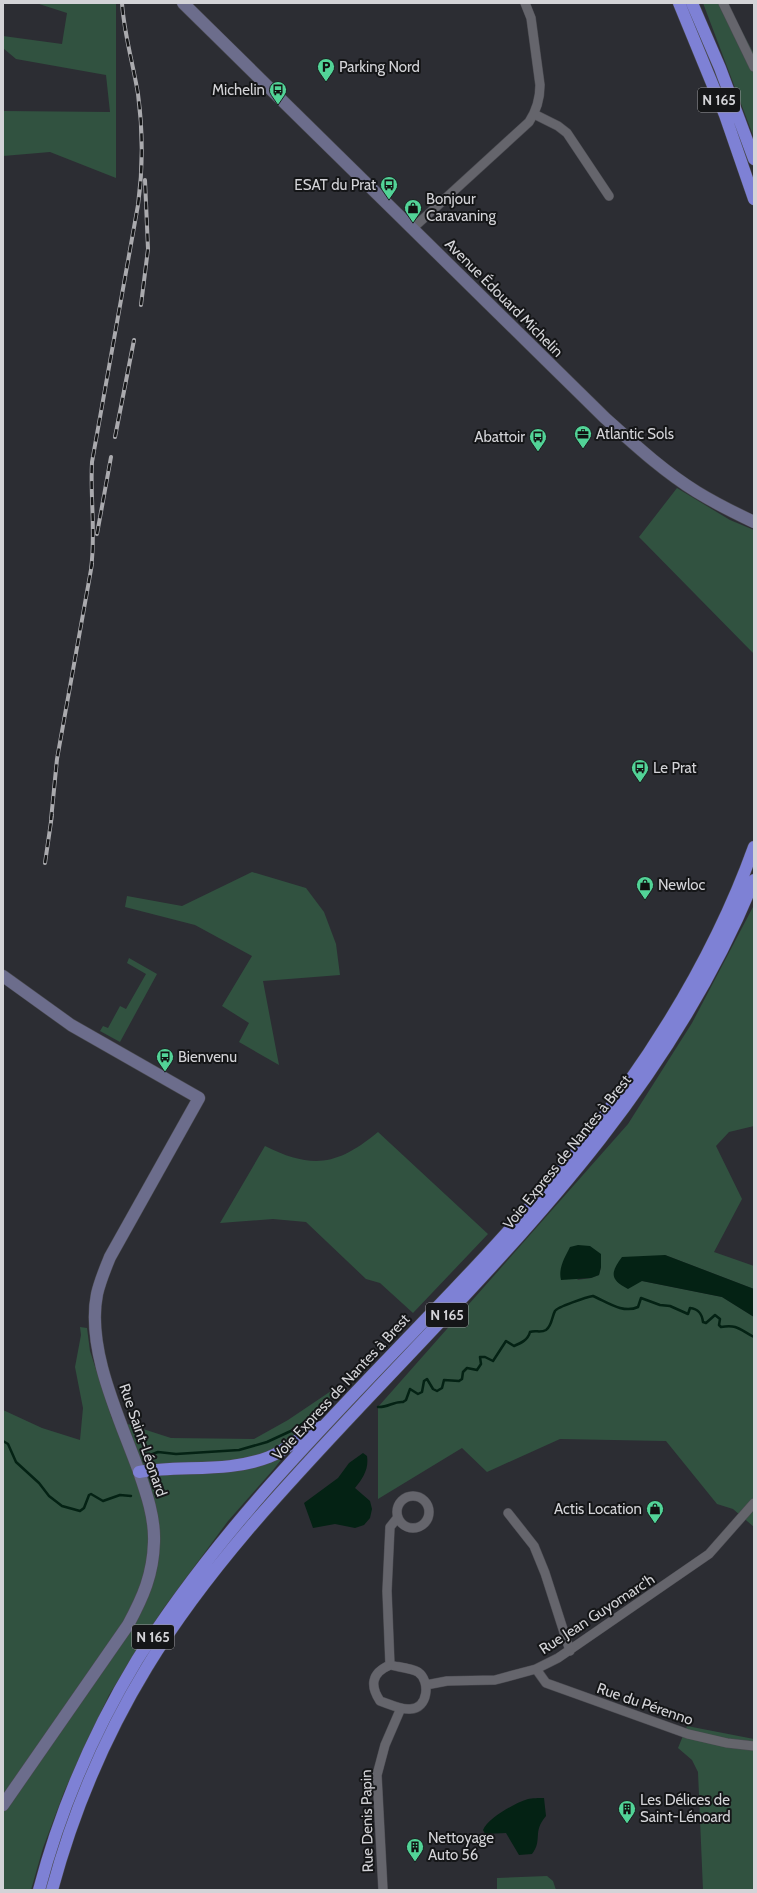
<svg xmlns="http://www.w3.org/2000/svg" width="757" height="1893" font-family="Cabin,sans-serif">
  <rect width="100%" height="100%" fill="#2c2d33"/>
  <path fill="#315240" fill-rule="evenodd" d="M36,3H116V178L50,152L3,156V111L110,112L106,75L16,59L3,48V36L62,44L67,13Z
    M703,3H727L754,54V138Z
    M677,488L730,520L754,530V654L639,537Z
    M252,872L306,888L324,912L336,944L340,975L263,981L279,1065L239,1042L249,1023L222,1006L252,956L195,925L125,907L127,896L182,906Z
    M754,905V1126L729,1132L716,1146L742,1199L714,1252L754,1266V1289L665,1255L642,1281L722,1297L754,1317V1527L733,1509L717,1504L666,1441L560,1439L487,1472L462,1448L378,1499V1407L628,1124L692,1023ZM600,1258L601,1267L599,1275L591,1278L577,1280Z
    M129,958L157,974L120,1042L100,1031L103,1026L108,1028L120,1006L126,1009L146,974L127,963Z
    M378,1132L488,1234L413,1313L380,1283L366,1279L306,1222L273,1219L220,1223L265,1146C313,1170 338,1165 378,1132Z
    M80,1327L87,1328L90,1351L112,1419L171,1438L254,1439L288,1420L340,1385L273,1470L228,1521L163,1609L109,1695L64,1792L43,1848L31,1890H3V1410L42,1428L80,1440L83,1408L75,1367L81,1335Z
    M687,1726L754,1739V1890H703L698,1772L692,1760L678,1748Z
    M547,1876L553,1881L556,1890H497V1878Z"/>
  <path fill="#042214" d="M578,1245L590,1246L601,1254V1267L599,1275L591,1278L561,1280C558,1268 565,1257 570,1247Z
    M665,1255L754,1289V1317L722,1297L642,1281L628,1289C610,1280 610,1273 622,1257Z
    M363,1453L367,1456C369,1469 363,1478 355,1488L370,1501L372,1509L370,1518L364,1525L355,1528L335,1524L313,1528L304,1503L338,1478L349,1463Z
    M544,1798L546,1816C532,1832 543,1840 532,1854L519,1855L506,1833L485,1834L483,1830C488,1818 515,1803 528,1799C532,1798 539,1798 544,1798Z"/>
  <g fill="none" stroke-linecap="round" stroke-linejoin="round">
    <path stroke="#042214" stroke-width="2.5" d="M378,1407C387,1408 394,1401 403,1402L406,1400L410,1389L418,1394L422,1392L424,1381L427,1379L433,1389L437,1391L442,1388L444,1380L459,1381L462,1379L463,1372L467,1368L477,1370L481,1364L480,1357H485L493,1361L506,1341L514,1346C521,1343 528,1340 530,1332C535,1330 541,1333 546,1330C552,1326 552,1316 555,1311C557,1307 587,1297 593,1296C607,1302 623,1314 638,1307L641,1298L660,1305L670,1306L688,1314L690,1308C699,1309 702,1314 703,1322L706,1323L715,1315L720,1319L719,1325L721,1327C738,1324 740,1330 754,1337
      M3,1441L8,1444L16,1462L39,1483L49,1496L62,1506L80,1511L84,1508L89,1495L91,1494L103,1501L120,1495L131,1496
      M147,1456L158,1452L176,1454L239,1450L267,1442L293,1430L329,1405"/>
    <defs>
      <path id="street" d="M723,3L754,67
        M534,114L558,126L567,133L609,196
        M412,229L529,122C537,110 540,99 540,85L531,18L525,3
        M397 1512a16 16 0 1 1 32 0a16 16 0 1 1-32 0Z
        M508,1513L534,1546L545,1573L570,1651
        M390,1665C398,1667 411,1668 418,1672C431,1681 428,1709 410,1709C401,1710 389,1704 380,1701C370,1686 371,1673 390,1665Z
        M390,1665L387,1591L390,1527L398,1517
        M536,1669L546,1683L688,1734L727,1743L754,1746
        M426,1685L447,1681L495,1680L536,1669L558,1658L709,1554L754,1503
        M383,1890L377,1775L385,1745L401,1708"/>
      <path id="secondary" d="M183,3L605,418C634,444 663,471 697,492C715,503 735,513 754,522
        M3,976L71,1025L199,1098L110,1257C105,1269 100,1281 97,1294C86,1349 119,1417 138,1469C146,1492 155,1517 154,1542C153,1575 143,1597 128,1625L3,1805"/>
      <path id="highway" d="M679,3L725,115L754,199
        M692,3L720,68L754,159
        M139,1472C182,1465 228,1473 269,1457C287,1450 302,1435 319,1427
        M39,1890C60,1810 94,1731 137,1660C255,1471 433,1328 573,1156C649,1062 713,961 754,847
        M52,1890C73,1812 105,1736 147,1667C208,1567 289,1482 369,1397C520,1237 669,1089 754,880"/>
    </defs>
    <use href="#street" stroke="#4a4a50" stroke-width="10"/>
    <use href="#secondary" stroke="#4a4a50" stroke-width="13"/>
    <use href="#highway" stroke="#4a4a50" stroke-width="13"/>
    <use href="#street" stroke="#65656c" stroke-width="9"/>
    <use href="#secondary" stroke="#6c6d8c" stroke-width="12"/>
    <use href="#highway" stroke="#7e81d5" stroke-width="12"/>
    <defs>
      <path id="rail" d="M141,305L148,249L145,180
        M115,437L134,340
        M97,534L111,457
        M91,569C96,533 90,498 92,462L138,205C143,168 143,131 138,94C133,63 124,34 122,3
        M51,820L57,759L92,564
        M45,863L52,815"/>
    </defs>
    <use href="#rail" stroke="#aaaaae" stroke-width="4"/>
    <use href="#rail" stroke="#151618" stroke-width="2.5" stroke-dasharray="8" stroke-linecap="butt"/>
  </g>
  <defs>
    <symbol id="parking-pin" viewBox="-11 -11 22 30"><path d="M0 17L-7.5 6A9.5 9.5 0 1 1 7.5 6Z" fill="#52d397" stroke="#151618"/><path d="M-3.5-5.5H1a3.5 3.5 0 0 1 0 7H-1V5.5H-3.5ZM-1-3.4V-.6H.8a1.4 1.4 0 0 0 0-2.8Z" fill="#111"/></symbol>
    <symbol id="bus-pin" viewBox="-11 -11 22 30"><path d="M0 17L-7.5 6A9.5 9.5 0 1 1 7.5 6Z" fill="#52d397" stroke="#151618"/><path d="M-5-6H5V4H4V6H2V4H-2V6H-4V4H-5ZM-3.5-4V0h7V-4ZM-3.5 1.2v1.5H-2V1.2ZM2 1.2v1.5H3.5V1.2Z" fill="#111"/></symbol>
    <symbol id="shop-pin" viewBox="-11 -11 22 30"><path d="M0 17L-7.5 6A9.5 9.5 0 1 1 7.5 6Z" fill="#52d397" stroke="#151618"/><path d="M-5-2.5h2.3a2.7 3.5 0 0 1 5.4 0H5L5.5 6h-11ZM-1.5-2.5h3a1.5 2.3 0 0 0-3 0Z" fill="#111"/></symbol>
    <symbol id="office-pin" viewBox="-11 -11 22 30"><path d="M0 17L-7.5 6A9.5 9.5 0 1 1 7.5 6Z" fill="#52d397" stroke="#151618"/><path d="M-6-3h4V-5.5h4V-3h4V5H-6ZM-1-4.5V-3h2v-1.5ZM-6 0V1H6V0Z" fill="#111"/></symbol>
    <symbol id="building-pin" viewBox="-11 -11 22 30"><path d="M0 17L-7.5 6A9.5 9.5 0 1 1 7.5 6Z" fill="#52d397" stroke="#151618"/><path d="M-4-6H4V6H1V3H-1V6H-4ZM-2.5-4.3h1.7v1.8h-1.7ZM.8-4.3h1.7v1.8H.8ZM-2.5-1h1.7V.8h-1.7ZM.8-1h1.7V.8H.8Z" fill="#111"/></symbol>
  </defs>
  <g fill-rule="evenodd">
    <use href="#parking-pin" x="316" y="57" width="20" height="27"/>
    <use href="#bus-pin" x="268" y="80" width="20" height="27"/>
    <use href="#bus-pin" x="379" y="175" width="20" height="27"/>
    <use href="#shop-pin" x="403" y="198" width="20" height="27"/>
    <use href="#office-pin" x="573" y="424" width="20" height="27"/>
    <use href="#bus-pin" x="528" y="427" width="20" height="27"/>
    <use href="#bus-pin" x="630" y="758" width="20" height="27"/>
    <use href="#shop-pin" x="635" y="875" width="20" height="27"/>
    <use href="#bus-pin" x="155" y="1047" width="20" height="27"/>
    <use href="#shop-pin" x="645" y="1499" width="20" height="27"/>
    <use href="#building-pin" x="617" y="1799" width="20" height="27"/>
    <use href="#building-pin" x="405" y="1837" width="20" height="27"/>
  </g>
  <g text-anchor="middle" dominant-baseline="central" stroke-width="4" stroke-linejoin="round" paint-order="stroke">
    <g fill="#151618" stroke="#9a9a9e" stroke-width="1">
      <rect x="698" y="88" width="42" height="24" rx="3"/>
      <rect x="426" y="1303" width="42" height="24" rx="3"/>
      <rect x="132" y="1625" width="42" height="24" rx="3"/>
    </g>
    <g font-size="14" font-weight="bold" fill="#d3d3d7">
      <text x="719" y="100">N 165</text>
      <text x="447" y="1315">N 165</text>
      <text x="153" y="1637">N 165</text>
    </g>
    <g font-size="15" fill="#d3d3d7" stroke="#151618" text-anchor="start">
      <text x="339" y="67">Parking Nord</text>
      <text x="265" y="90" text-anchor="end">Michelin</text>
      <text x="376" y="185" text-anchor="end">ESAT du Prat</text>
      <text x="426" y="199">Bonjour<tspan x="426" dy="17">Caravaning</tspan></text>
      <text x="596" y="434">Atlantic Sols</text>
      <text x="525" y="437" text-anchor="end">Abattoir</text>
      <text x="653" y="768">Le Prat</text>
      <text x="658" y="885">Newloc</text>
      <text x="178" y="1057">Bienvenu</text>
      <text x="642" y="1509" text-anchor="end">Actis Location</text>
      <text x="640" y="1800">Les Délices de<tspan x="640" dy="17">Saint-Lénoard</tspan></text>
      <text x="428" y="1838">Nettoyage<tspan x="428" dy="17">Auto 56</tspan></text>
    </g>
    <g font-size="15" fill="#d3d3d7" stroke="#151618">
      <text transform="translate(504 298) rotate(45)">Avenue Édouard Michelin</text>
      <text transform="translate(567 1152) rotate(-51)">Voie Express de Nantes à Brest</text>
      <text transform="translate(341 1387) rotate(-47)">Voie Express de Nantes à Brest</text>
      <text transform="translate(143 1440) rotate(71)">Rue Saint-Léonard</text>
      <text transform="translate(597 1614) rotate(-33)">Rue Jean Guyomarc'h</text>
      <text transform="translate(645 1704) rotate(19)">Rue du Pérenno</text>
      <text transform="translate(367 1821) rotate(-91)">Rue Denis Papin</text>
    </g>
  </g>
  <rect width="757" height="1893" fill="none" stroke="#d3d3d7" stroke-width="8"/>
</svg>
